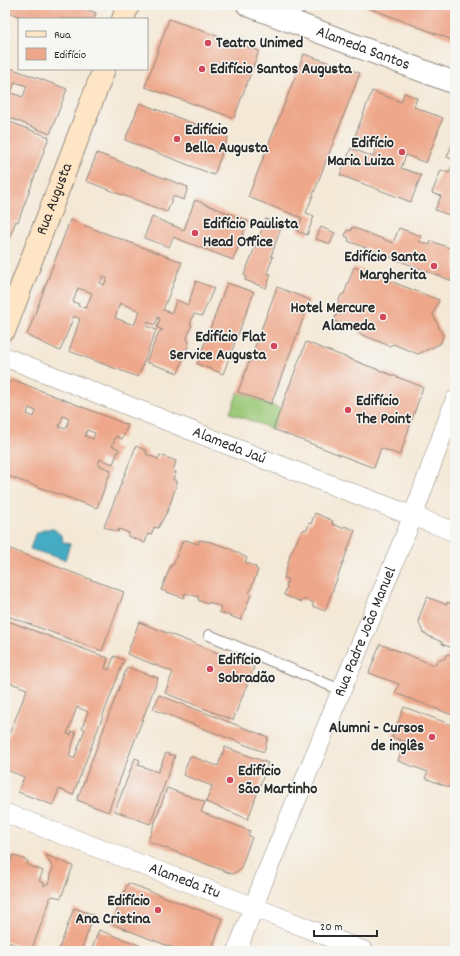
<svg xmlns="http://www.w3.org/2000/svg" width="460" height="956" font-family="Dekko,sans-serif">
  <rect width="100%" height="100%" fill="#f6f6f2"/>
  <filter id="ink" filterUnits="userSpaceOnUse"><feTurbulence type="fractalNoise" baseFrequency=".025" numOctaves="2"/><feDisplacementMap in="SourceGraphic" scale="8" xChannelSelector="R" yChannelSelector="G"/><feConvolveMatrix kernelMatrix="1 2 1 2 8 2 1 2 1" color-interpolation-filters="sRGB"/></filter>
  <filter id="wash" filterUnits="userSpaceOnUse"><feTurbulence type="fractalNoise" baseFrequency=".012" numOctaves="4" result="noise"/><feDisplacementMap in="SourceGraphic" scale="16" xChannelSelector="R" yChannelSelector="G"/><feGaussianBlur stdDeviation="0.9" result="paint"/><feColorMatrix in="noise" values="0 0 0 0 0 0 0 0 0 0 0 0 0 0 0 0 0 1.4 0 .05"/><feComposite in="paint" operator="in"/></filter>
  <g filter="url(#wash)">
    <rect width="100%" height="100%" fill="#f4e8d6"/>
    <path fill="#99c775" stroke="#627950" d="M238,392L281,409L273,429L230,413Z"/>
    <path fill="#44acc3" stroke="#386c77" d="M45,529H54L62,536L63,542L70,544L65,560L30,549L35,534Z"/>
    <g id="blocks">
      <path fill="#eea78a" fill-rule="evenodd" d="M5,5H85L84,8L96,13L94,19H27L5,11Z
        M361,5H455V41Z
        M169,19L259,51L234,118L145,87Z
        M304,54L360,73L306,213L314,216L307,235L297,231L302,218L248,197Z
        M5,66L67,89L50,134L5,116ZM15,82L27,86L23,97L11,93Z
        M372,91L401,102L404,93L410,95L417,98L414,107L443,118L426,163L406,155L401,168L421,175L411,202L340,175L351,148L373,157L378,144L355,136Z
        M140,103L228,137L214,175L125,140Z
        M5,120L49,137L18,222L16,221L5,249Z
        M455,137V217L435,210L441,196L432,193L441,170L449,173L454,160L447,157Z
        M97,153L188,187L184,200L173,196L167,212L86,181Z
        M195,200L248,221L233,260L173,237L169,247L144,238L152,217L184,230Z
        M266,219L282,225L271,256L273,257L267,273L271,274L266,288L245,280L246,276L244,275Z
        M70,220L182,262L163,310L172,313L176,300L188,305L196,281L214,288L202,316L194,314L190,324L192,325L187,338L189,343L178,373L146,362L159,332L163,330L157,328L160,318L158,317L155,325L148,322L146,326L156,330L138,377L69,351L80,319L74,316L60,351L27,335ZM103,276L107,278L104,285L100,283ZM78,288L92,293L86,308L78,306L79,304L73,302ZM120,303L140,311L134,325L115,318Z
        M321,227L335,233L330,244L316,239Z
        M352,227L393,243L399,228L421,236L419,241L430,245L431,241L455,250V282L348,241L349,238L345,236L347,230L351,231Z
        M354,267L439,300L433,314L443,336L440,344L418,354L393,344L390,346L360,334L359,331L334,321L338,310L337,306L341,295L344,294Z
        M227,283L254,292L223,374L197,364Z
        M277,287L310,300L271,404L238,392Z
        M306,342L423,387L400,455L381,448L374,468L273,429Z
        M14,380L128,425L122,439L116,436L112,446L119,449L113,464L100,459L98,465L111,470L97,508L5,475V386L6,384ZM29,408L36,411L34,417L27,414ZM63,416L69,419L66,429L59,427ZM87,430L95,433L93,439L85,436Z
        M136,446L147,451L146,454L158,459L160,455L176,461L173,471L176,472L173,479L176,481V486L168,510L158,528L154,527L151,535L148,534L145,543L128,536L129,533L119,529L118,532L104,527Z
        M315,513L333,521L332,524L343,528L344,526L355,530L325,611L312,606L314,603L304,599L302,602L284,595L287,587L286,586L288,579L284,578L290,555L300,534L304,529L307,530L309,523L311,524Z
        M183,540L185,541L186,540L198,544L199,540L211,542L229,548L247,558L245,562L256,567V569L258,570L249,594L251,595L241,620L219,612L221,607L209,602L208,604L198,600L199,597L185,593L184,598L161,590L171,565H173Z
        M5,547L124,592L102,651L5,615Z
        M427,597L447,605V602L455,605V649L442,644V642L428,636V635L423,633L419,623L420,618H419Z
        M5,620L108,658L105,668L109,670L114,656L124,660L73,795L59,789L53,805L18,792L24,777L5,769V745L27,689L5,681ZM77,707L88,712L82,728L85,729L74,759L69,756L76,733L72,731L71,735L67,734Z
        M139,622L254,667L233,720L165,693L173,672L127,654Z
        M380,644L434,665L436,662L445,658L447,654L455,657V716L395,693L399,684L369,673Z
        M127,667L158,678L108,812L77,800Z
        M159,695L268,737L264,752L153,709Z
        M404,707L455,726V781H454L451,788L425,778L428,772L398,761L405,742L392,737Z
        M225,747L268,763L248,819L206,802L212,786L183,775L190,756L218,766Z
        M166,753L175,756L150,824L115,811L135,758L140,760L138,765L158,772Z
        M167,788L205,802L201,812L250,831L248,835L252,837L240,870L232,874L148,841Z
        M13,855L28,861L27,865L43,871L39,881L44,883V886L49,883L50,875L53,869L46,855L73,866L61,898L53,896L49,899L50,901L31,951L5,941V864L9,866Z
        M128,883L223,919L211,951H181L112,924Z
        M74,908L94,915L81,951H58Z
        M99,930L155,951H91Z"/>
    </g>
  </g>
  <g filter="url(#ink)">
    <use href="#blocks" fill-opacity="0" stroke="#908a80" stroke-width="1"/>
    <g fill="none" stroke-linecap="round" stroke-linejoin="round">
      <defs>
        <path id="service" d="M209,635L341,690"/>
        <g id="minor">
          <path id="s1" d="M5,357L253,455L455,532"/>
          <path id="s2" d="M5,813L254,907L364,951"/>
          <path id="s3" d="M237,951L266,874L413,516L455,400"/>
        </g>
        <g id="tertiary">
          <path id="s4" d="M248,5L455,83"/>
        </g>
        <g id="secondary">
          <path d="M123,19L128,5"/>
          <path id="s5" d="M5,329L104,69"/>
        </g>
      </defs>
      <use href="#service" stroke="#908a80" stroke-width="12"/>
      <use href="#minor" stroke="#908a80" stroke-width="20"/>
      <use href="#tertiary" stroke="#908a80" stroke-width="24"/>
      <use href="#secondary" stroke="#908a80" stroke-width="24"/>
      <use href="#service" stroke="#fff" stroke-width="10"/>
      <use href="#minor" stroke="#fff" stroke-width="19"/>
      <use href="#tertiary" stroke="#fff" stroke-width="22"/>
      <use href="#secondary" stroke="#fee5c5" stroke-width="22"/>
    </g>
  </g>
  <g fill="#d1495b" stroke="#f6f6f2" stroke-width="1.5">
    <circle cx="208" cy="43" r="4"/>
    <circle cx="202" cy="69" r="4"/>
    <circle cx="177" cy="139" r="4"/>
    <circle cx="402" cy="152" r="4"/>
    <circle cx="195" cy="233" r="4"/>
    <circle cx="434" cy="266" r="4"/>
    <circle cx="383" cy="317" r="4"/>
    <circle cx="274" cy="346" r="4"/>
    <circle cx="348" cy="410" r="4"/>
    <circle cx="210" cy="669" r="4"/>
    <circle cx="432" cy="737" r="4"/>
    <circle cx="230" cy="780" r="4"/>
    <circle cx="158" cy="910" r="4"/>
  </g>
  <g text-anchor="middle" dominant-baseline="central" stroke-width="3" stroke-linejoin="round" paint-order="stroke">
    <g font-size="16" font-weight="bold" fill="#2b2b2b" stroke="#f6f6f2" text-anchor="start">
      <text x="216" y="43">Teatro Unimed</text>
      <text x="210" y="69">Edifício Santos Augusta</text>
      <text x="185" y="130">Edifício<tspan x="185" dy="18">Bella Augusta</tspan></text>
      <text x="394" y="143" text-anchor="end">Edifício<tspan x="394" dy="18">Maria Luiza</tspan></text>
      <text x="203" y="224">Edifício Paulista<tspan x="203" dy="18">Head Office</tspan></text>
      <text x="426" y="257" text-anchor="end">Edifício Santa<tspan x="426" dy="18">Margherita</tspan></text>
      <text x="375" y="308" text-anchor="end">Hotel Mercure<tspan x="375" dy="18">Alameda</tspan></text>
      <text x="266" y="337" text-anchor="end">Edifício Flat<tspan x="266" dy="18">Service Augusta</tspan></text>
      <text x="356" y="401">Edifício<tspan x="356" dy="18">The Point</tspan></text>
      <text x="218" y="660">Edifício<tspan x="218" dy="18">Sobradão</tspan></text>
      <text x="424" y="728" text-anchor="end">Alumni - Cursos<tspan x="424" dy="18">de inglês</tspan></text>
      <text x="238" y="771">Edifício<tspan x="238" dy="18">São Martinho</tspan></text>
      <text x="150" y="901" text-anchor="end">Edifício<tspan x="150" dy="18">Ana Cristina</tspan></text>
    </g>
    <g font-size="16" fill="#2b2b2b" stroke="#f6f6f2">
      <text stroke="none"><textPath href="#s4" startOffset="123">Alameda Santos</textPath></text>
      <text stroke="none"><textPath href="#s5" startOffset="139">Rua Augusta</textPath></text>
      <text stroke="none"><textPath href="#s1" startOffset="241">Alameda Jaú</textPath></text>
      <text stroke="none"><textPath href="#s3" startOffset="344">Rua Padre João Manuel</textPath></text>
      <text stroke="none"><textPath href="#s2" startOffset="192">Alameda Itu</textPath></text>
    </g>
  </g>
  <rect width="460" height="956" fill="none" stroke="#f6f6f2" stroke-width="20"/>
  <rect x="18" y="18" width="130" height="52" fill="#f6f6f2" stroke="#a5a5a2"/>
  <rect x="26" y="31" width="20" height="6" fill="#fee5c5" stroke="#a5a5a2"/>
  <text x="54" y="38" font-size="12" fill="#2b2b2b">Rua</text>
  <rect x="26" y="48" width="20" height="12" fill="#eea78a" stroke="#a5a5a2"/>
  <text x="54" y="58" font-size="12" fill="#2b2b2b">Edifício</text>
  <path d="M314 930v6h63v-6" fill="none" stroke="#2b2b2b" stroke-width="2"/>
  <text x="320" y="930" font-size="12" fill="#2b2b2b" stroke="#f6f6f2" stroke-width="3" paint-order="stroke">20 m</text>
</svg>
